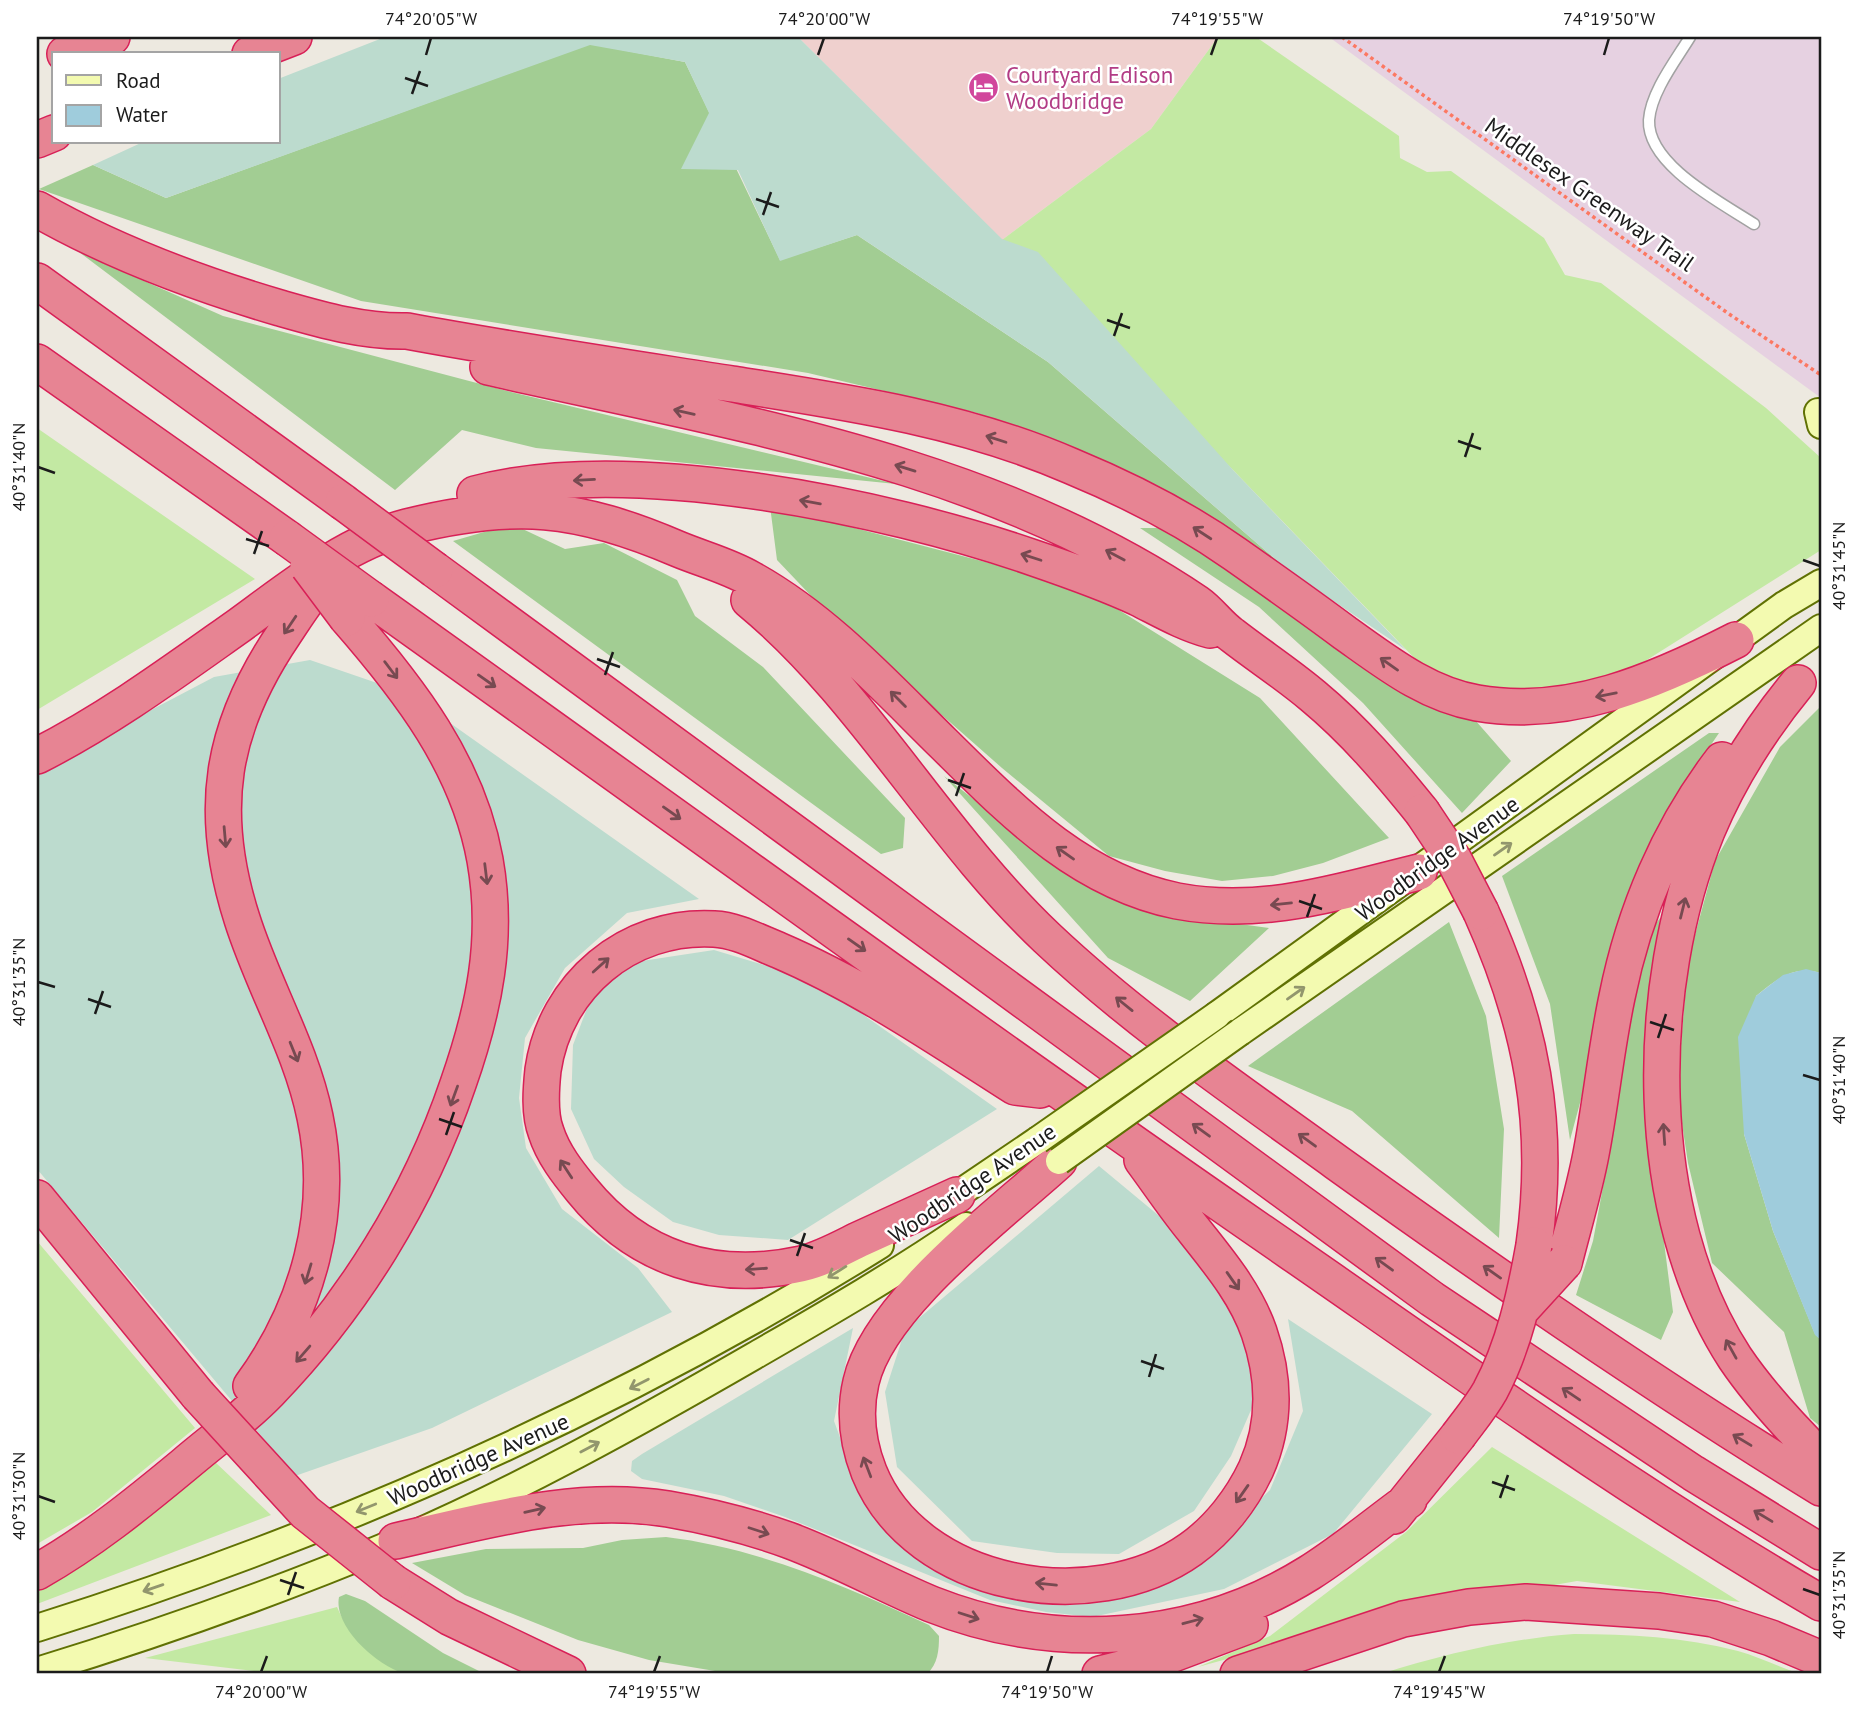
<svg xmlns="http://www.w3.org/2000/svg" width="1858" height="1711" font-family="'PT Sans',sans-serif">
  <rect width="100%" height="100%" fill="#ede9e0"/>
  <path fill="#efd0ce" d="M798,37H1218L1151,129L1002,240Z"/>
  <path fill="#e6d1e1" d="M1329,37H1821V398Z"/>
  <path fill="#c3e9a3" d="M1218,37H1256L1399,136L1400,158L1427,172L1451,171L1544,238L1565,275L1601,283L1766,408L1821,458V550L1623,675L1527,691L1464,686L1422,666L1233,470L1002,240L1151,129Z
    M37,428L255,579L37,710Z
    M37,1241L195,1428L92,1512L37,1544V1382L40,1355L37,1342Z
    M1492,1447L1740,1602L1577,1581L1390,1614L1198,1667L1270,1636L1406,1532Z
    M215,1462L271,1515L37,1604V1593Z
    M337,1607C351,1640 375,1659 407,1674H279L145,1658Z
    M1574,1634C1629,1634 1684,1637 1738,1651C1759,1657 1779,1667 1800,1674H1381C1445,1654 1507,1639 1574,1634Z"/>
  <path fill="#a2cd93" d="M590,44L685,62L780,260L857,235L1048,362L1289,571L1154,486L977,413L808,373L361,301L39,189L93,165L166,198Z
    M79,252L223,316L515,393L896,484L536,448L462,430L395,490Z
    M770,506L1082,587L1260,698L1389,838L1323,863L1273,876L1222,881L1165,871L1109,856L1002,768L834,620L777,560Z
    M512,524L565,549L604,543L677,580L695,616L763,667L905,818L903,848L881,854L453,541Z
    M1140,528H1179L1475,720L1511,761L1462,813L1363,703L1259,607Z
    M1821,706V895L1819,903L1821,905V973C1793,965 1777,979 1756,996L1744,1134L1773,1231L1815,1334L1821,1340V1427L1810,1418L1784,1332L1712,1263L1688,1163L1677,1091L1688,961L1715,861L1780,747Z
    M1709,733H1719L1676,796L1601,1025L1570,1140L1550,1004L1502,876Z
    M944,776L990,812L1174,915L1269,928L1190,1001L1108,958Z
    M1660,918L1644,1086L1673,1312L1661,1340L1576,1295L1593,1241L1613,1133L1639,947Z
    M1449,922L1486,1016L1504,1129L1499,1238L1352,1111L1248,1066Z
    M666,1537C758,1548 846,1586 929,1625L939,1636C939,1650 938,1664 927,1674H733L649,1660L578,1640L465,1595L412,1563L486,1549L583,1548L622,1540Z
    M346,1594L365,1601L443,1653L485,1674C461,1674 431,1679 407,1674C379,1668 333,1627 339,1597Z"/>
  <path fill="#bcdbce" d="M385,37H798L1002,239L1038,252L1233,470L1406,650L1289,571L1048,362L857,235L780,261L738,170L681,169L709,113L685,62L590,45L166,198L93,165L143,142H278V79Z
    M310,660L409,694L699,899L627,913L565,968L525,1038L519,1098L526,1148L562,1209L638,1268L672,1312L432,1428L295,1476L37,1169V770L214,677Z
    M714,950L814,980L997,1109L788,1240L719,1235L673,1222L624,1187L594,1159L571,1109L573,1045L591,998L635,962Z
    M1099,1166L1193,1244L1245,1324L1261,1387L1231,1456L1194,1511L1119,1554L1057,1553L972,1541L897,1467L885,1392L905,1330Z
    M1288,1319L1432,1414L1333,1534L1224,1589L1092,1617L1046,1612L990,1600L785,1517L724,1496L642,1479L631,1471L632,1461L642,1454L853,1328L834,1421L859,1489L906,1543L957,1575L1186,1571L1270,1490L1303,1411Z"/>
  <path fill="#9fccdc" d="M1806,969L1821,973V1340L1815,1335L1773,1231L1744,1134L1738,1037L1756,996L1783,975Z"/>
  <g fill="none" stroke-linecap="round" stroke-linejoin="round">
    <defs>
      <path id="lane" d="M1690,37C1676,60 1651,92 1649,120C1647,165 1722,203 1754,224"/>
      <path id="secondary" d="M1818,412L1821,425
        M1217,1015L1784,605L1821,583
        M1240,1032L1821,628
        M942,1205L1038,1140
        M37,1628C333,1535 617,1409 880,1245
        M37,1671C158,1634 279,1591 396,1542C519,1489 638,1423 754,1356C825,1315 898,1273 966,1226"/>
      <path id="highway" d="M65,54L112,37
        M250,54L294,37
        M37,140L54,133
        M37,209C114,253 195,283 280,308C322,320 363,332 407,331C515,351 623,367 732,384C847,402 963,419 1071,466C1129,490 1184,518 1235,554C1272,580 1309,606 1345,633C1386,662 1426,694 1477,703C1569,719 1656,681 1736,640
        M37,281L343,502
        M37,362L287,538
        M488,367C729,422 988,461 1197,603C1210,612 1219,626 1232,635C1259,656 1287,674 1313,696C1354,730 1389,771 1422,812
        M475,494C629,453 884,506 1034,558C1069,570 1104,582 1138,598C1162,610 1184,623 1210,630
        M435,570L1432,1299L1693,1473L1821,1552
        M371,599C677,817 980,1038 1289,1251C1464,1372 1637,1496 1821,1603
        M749,600C864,695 938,835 1047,938C1135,1021 1238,1091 1336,1162C1495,1276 1655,1386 1821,1488
        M1798,683C1761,728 1730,776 1707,831C1644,986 1641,1214 1735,1358C1760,1395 1790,1427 1821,1458
        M37,756C108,720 172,673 237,627C288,590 345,543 407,527C514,500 578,506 678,549C702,559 729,566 751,579C825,620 884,685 944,744C1012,811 1079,881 1177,901C1262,917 1338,892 1419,872
        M1481,912C1531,1023 1551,1124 1534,1245
        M1059,1161C1001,1214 878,1305 861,1382C854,1412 858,1444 869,1472C916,1588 1093,1619 1191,1549C1219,1529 1242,1499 1256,1469C1276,1424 1275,1378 1259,1332C1245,1292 1218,1261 1193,1229C1175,1207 1159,1183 1142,1160
        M957,1195C924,1210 891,1225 858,1240C840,1249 820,1260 801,1264C714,1283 638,1259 582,1190C568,1173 553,1154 546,1132C539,1114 541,1089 543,1070C555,986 628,924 714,929C736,930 758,942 778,950C862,986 938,1038 1015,1087L1040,1090
        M37,1198L198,1395
        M1564,1263C1573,1227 1584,1191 1591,1154C1601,1102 1606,1049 1617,997C1634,912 1669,829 1722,760
        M251,1386C308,1308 335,1212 315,1117C301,1048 263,986 242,919C207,810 221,727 284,634C298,613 311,592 328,574
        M1394,1516L1458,1436
        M396,1541C486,1521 575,1494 668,1509C709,1516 749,1526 788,1540C837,1558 883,1584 931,1604C1055,1653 1195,1644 1309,1573C1344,1551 1376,1524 1409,1500
        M37,1572C90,1542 137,1504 184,1465C212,1441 243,1419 269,1392C353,1305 419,1199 458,1084C484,1010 499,939 485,860C468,765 409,689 347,618
        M393,1582L449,1617L568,1674
        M1100,1674L1157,1660L1250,1625
        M1238,1674L1403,1619L1469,1607L1526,1602L1659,1611L1713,1619L1771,1638L1821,1659"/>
    </defs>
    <use href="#lane" stroke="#a2a2a2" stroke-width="13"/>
    <use href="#secondary" stroke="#607103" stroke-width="30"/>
    <use href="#highway" stroke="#d82057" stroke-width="38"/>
    <path stroke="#fc7862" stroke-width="3.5" stroke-dasharray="3.5 3.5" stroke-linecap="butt" d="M1342,37L1729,314L1821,375"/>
    <use href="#lane" stroke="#fff" stroke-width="10"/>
    <use href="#secondary" stroke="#f3fab0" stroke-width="26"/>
    <use href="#highway" stroke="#e78493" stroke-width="35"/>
    <defs>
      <path id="secondary-bridge" d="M1038,1140L1217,1015
        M1059,1161L1240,1032"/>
      <path id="highway-bridge" d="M343,502L435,570
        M287,538L371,599
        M308,566L347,618
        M1422,812L1454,860L1481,912
        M1521,1310L1564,1263
        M198,1395L305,1512L393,1582
        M1458,1436C1469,1421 1481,1407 1490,1391C1514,1346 1525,1295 1534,1245"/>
    </defs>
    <use href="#secondary-bridge" stroke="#607103" stroke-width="30" stroke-linecap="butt"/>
    <use href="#highway-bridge" stroke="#d82057" stroke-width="38" stroke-linecap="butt"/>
    <use href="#secondary-bridge" stroke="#f3fab0" stroke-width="26"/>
    <use href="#highway-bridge" stroke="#e78493" stroke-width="35"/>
  </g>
  <defs><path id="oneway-shaft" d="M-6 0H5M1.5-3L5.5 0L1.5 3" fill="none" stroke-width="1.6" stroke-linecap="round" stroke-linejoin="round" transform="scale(1.75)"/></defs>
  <g stroke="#774a51">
    <use href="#oneway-shaft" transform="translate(684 412) rotate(-167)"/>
    <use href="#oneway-shaft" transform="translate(996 439) rotate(-162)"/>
    <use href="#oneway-shaft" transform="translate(905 468) rotate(-163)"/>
    <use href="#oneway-shaft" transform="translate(584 480) rotate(177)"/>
    <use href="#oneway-shaft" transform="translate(810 502) rotate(-170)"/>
    <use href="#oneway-shaft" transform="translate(1202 533) rotate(-147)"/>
    <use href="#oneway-shaft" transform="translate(1115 555) rotate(-152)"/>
    <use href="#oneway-shaft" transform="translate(1031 557) rotate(-162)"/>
    <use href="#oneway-shaft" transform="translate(290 625) rotate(124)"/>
    <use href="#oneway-shaft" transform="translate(1389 664) rotate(-145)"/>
    <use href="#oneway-shaft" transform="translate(391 670) rotate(53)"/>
    <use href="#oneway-shaft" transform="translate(487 681) rotate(35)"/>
    <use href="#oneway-shaft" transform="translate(1606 695) rotate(169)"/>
    <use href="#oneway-shaft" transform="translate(898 699) rotate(-135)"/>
    <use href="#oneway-shaft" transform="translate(672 813) rotate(35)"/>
    <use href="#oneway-shaft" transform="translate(225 837) rotate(85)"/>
    <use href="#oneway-shaft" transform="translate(1065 853) rotate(-145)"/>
    <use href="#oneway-shaft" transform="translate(486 874) rotate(83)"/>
    <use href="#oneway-shaft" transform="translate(1281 904) rotate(174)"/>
    <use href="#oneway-shaft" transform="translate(1683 908) rotate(-76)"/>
    <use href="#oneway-shaft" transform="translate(857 945) rotate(35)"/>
    <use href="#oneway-shaft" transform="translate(601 965) rotate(-42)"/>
    <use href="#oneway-shaft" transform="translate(1124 1004) rotate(-141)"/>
    <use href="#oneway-shaft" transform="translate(294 1052) rotate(68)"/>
    <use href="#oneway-shaft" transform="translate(454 1096) rotate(110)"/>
    <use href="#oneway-shaft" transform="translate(1201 1130) rotate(-144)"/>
    <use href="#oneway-shaft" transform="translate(1664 1134) rotate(-94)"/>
    <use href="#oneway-shaft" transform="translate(1307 1140) rotate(-144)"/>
    <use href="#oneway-shaft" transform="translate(566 1169) rotate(-123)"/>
    <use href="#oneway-shaft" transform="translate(1384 1264) rotate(-144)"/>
    <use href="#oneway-shaft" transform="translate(756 1269) rotate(176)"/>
    <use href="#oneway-shaft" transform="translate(1492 1272) rotate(-145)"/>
    <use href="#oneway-shaft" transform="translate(308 1274) rotate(107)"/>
    <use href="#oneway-shaft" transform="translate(1233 1281) rotate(55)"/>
    <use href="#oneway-shaft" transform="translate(1731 1349) rotate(-119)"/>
    <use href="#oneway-shaft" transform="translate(303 1354) rotate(131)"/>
    <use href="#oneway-shaft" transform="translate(1571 1394) rotate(-146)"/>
    <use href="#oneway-shaft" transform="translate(1742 1440) rotate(-149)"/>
    <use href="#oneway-shaft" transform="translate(867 1467) rotate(-111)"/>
    <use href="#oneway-shaft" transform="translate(1242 1494) rotate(125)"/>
    <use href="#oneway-shaft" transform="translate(535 1510) rotate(-13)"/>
    <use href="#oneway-shaft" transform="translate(1763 1516) rotate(-149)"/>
    <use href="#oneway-shaft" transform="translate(759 1531) rotate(18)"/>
    <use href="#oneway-shaft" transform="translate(1046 1584) rotate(-174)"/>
    <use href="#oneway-shaft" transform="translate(969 1616) rotate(18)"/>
    <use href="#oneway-shaft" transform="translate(1193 1621) rotate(-15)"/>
  </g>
  <g stroke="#92966d">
    <use href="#oneway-shaft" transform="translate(1503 849) rotate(-35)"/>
    <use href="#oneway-shaft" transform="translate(1296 993) rotate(-35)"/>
    <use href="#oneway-shaft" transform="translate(837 1272) rotate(148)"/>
    <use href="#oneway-shaft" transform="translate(639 1384) rotate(153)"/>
    <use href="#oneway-shaft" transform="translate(590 1447) rotate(-28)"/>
    <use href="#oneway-shaft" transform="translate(366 1508) rotate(158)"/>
    <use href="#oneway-shaft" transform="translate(153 1588) rotate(161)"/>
  </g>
  <path fill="none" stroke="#1b1b1b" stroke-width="2.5" d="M426,55L431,38M818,55L824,38M1211,55L1217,38M1604,55L1609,38M405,78L428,86M412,94L420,71M756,199L779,207M763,215L771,192M1107,320L1130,328M1114,336L1122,313M1458,441L1481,449M1465,457L1473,433M38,467L55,473M246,539L269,546M254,554L262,531M1803,560L1820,566M597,659L620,667M605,675L613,652M948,780L971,788M956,796L964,773M1299,901L1322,909M1307,917L1315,894M38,982L55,987M88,999L111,1007M95,1014L103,991M1650,1022L1674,1030M1658,1038L1666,1014M1803,1075L1820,1080M439,1119L462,1127M446,1135L454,1112M790,1240L813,1248M797,1256L805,1233M1141,1361L1164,1369M1149,1377L1156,1354M1492,1482L1515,1490M38,1496L55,1502M1500,1498L1508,1475M280,1580L304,1588M1803,1589L1820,1595M288,1595L296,1572M261,1672L267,1656M654,1672L660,1656M1047,1672L1052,1656M1439,1672L1445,1656"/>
  <defs>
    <symbol id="hotel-disc" viewBox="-11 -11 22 22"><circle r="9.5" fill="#d1479c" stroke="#fff"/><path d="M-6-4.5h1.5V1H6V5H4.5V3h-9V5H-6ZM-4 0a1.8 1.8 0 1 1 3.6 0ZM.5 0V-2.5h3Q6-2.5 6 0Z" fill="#fff"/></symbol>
  </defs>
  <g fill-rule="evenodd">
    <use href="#hotel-disc" x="966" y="70" width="35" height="35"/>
  </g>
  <g text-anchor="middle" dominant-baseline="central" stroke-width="5" stroke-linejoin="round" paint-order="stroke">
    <g font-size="23" fill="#b23c85" stroke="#fff" text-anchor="start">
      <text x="1006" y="74">Courtyard Edison<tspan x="1006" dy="26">Woodbridge</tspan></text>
    </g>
    <g font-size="23" fill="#1b1b1b" stroke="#fff">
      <text transform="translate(1590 194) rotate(35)">Middlesex Greenway Trail</text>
      <text transform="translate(1437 858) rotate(-36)">Woodbridge Avenue</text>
      <text transform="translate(972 1183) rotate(-34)">Woodbridge Avenue</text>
      <text transform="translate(478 1459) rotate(-24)">Woodbridge Avenue</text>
    </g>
  </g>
  <rect width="1858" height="1711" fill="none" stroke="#ffffff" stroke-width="77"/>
  <rect x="52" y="52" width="228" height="91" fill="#ffffff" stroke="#a4a4a4" stroke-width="2"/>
  <rect x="66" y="75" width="35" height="10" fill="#f3fab0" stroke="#a4a4a4" stroke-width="2"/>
  <text x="116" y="88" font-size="21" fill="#1b1b1b">Road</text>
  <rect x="66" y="105" width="35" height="21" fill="#9fccdc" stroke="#a4a4a4" stroke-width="2"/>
  <text x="116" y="122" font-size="21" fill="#1b1b1b">Water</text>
  <rect x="38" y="38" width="1782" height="1634" fill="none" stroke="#1b1b1b" stroke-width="2.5"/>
  <g font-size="18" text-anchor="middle" fill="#1b1b1b">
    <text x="431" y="25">74°20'05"W</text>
    <text x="824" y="25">74°20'00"W</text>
    <text x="1217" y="25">74°19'55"W</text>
    <text x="1609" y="25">74°19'50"W</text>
    <text transform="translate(19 467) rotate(-90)" y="6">40°31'40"N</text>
    <text transform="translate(1839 566) rotate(-90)" y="6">40°31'45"N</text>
    <text transform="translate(19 982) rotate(-90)" y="6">40°31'35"N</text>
    <text transform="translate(1839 1080) rotate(-90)" y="6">40°31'40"N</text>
    <text transform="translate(19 1496) rotate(-90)" y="6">40°31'30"N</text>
    <text transform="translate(1839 1595) rotate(-90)" y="6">40°31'35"N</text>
    <text x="261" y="1698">74°20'00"W</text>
    <text x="654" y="1698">74°19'55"W</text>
    <text x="1047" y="1698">74°19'50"W</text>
    <text x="1439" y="1698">74°19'45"W</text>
  </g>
</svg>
